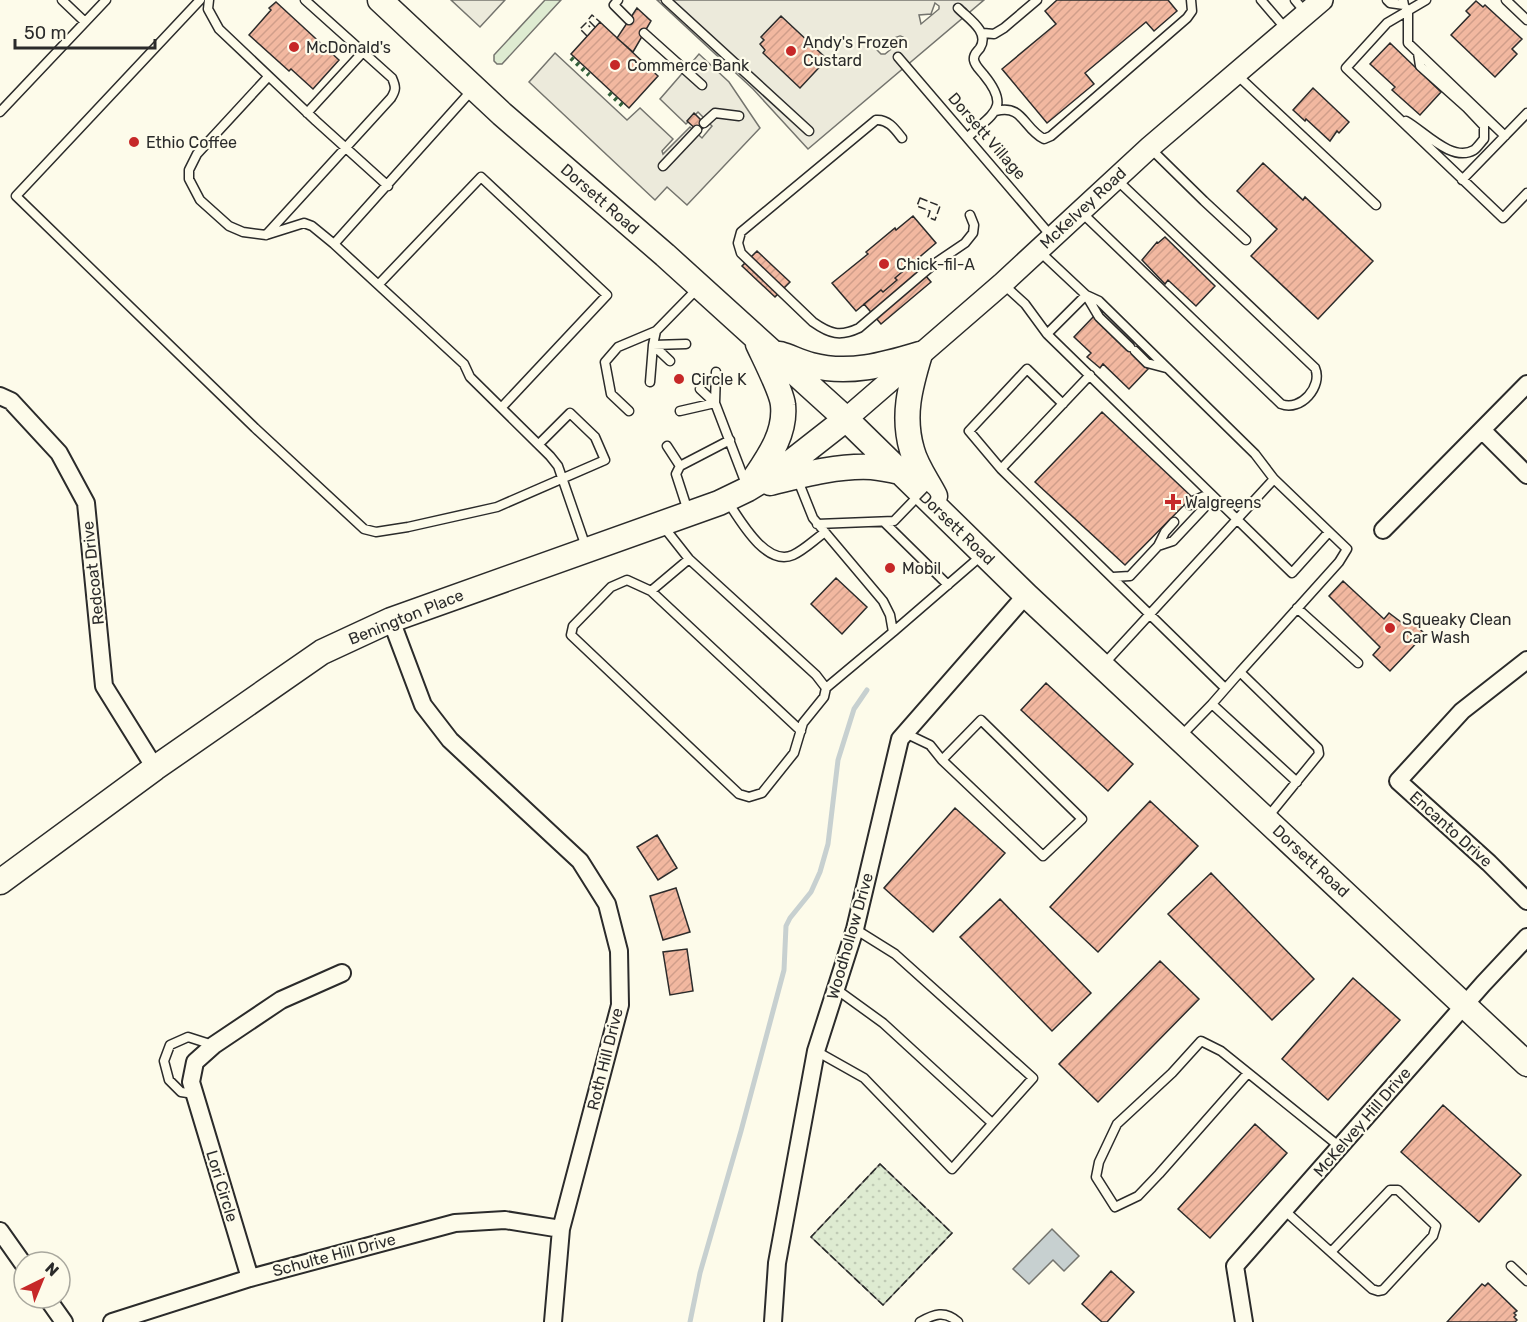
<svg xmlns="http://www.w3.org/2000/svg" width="1527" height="1322" font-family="Rubik,sans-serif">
  <defs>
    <pattern id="park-dots" width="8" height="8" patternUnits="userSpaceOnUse" patternTransform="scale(1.5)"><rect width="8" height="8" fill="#deebd1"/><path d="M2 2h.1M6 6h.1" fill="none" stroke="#bfcab4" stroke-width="1.8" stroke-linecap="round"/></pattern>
    <pattern id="building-hatch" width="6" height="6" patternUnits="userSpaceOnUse" patternTransform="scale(1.5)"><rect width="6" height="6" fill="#f2b8a0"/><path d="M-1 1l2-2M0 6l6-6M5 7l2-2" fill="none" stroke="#d09e8a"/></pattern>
  </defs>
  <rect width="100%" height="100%" fill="#fdfbea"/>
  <path fill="#deebd1" stroke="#74746e" stroke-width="1.5" d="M545,0H561L502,64H497L494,61V55Z"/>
  <path fill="url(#park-dots)" stroke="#74746e" stroke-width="1.5" d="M880,1164L952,1233L883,1305L811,1237Z"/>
  <path fill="#eceadb" stroke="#74746e" stroke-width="1.5" fill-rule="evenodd" d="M451,0H505L480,27Z
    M657,0H984L808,149L753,89ZM935,3L939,6V9L921,24L919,15L931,14ZM900,36L903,37L902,40L885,54H881L874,47L876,44Z
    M555,53L627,120L640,108L673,139L662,151L663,154L690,127L702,138L712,126L698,112L686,124L660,99L699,54L729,82L760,128L687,205L667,187L655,200L529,82Z"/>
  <path fill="#c7d0d0" stroke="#74746e" stroke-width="1.5" d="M1052,1229L1079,1256L1064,1271L1053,1260L1029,1284L1013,1269Z"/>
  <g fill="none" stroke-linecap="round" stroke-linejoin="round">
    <path stroke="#c7d0d0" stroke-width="5" d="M690,1322L700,1273L741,1131L784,970L786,926L790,918L811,892L820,872L828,844L838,760L854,709L867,690"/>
  </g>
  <path fill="url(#building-hatch)" stroke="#2b2b2b" stroke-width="1.5" d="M1057,0H1168L1177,11L1154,31L1146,22L1085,73L1094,84L1047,123L1002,69L1056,24L1045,11Z
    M1476,1L1483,7L1485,5L1522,39L1512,49L1517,54L1495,77L1451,35L1470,15L1466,11Z
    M276,2L339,60L313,89L291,69L289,71L249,35L271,10L269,8Z
    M637,8L651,21L633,52L617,38Z
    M781,16L827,59L800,88L763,53L765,50L760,44L764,40L761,37Z
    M600,22L658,76L629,108L571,54Z
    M1390,43L1441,92L1420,115L1392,90L1395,87L1370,64Z
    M1313,88L1349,122L1339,133L1337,131L1330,141L1306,119L1305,121L1293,110Z
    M694,113L706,125L699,132L687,121Z
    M1263,163L1303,200L1305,197L1373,261L1318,319L1251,256L1277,229L1237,191Z
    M913,216L936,243L895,278L897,280L883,292L881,290L856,311L832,283L868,254L866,252L895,228L896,230Z
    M1165,237L1215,286L1196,306L1168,280L1165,284L1142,260L1157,242L1158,243Z
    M757,251L790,282L775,297L742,266Z
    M914,262L931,282L881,324L864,304L881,290L883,292L897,280L895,278Z
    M1094,316L1135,354L1134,356L1148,369L1129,389L1103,364L1100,368L1087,357L1091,353L1074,337Z
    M1102,412L1192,497L1125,565L1035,482Z
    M836,578L867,607L842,634L811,604Z
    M1343,581L1384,619L1389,613L1401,622L1406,616L1425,634L1390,671L1373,655L1380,647L1329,596Z
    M1046,683L1133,764L1108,791L1021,710Z
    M1150,801L1198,846L1098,952L1050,907Z
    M955,808L1005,853L933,932L884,888Z
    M657,835L677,868L658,880L637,847Z
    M1211,873L1314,979L1272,1020L1168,914Z
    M676,888L690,932L663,940L650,896Z
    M1000,899L1091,993L1052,1031L960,937Z
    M687,949L693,991L670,995L663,952Z
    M1160,961L1199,999L1098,1102L1059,1064Z
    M1353,978L1400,1020L1328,1100L1282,1059Z
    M1443,1105L1521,1175L1479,1222L1401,1152Z
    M1255,1124L1287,1153L1210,1238L1178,1209Z
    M1111,1271L1134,1292L1107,1322H1102L1082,1304Z
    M1488,1283L1517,1311L1514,1313L1516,1315L1514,1317L1517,1320L1515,1322H1447L1482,1284L1485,1286Z"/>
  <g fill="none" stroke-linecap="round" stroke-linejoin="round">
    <defs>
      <path id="service" d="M62,0L85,22
        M200,0L16,196L255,428L364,529L376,532L408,527L497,507L605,460L595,437L570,413L539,444
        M209,0L208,9L219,29L316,121L388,186
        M618,0L614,5L629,20
        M666,0L809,131
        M1261,0L1286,29
        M1295,0L1306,13
        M1387,0L1390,3L1404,5L1403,0
        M1426,0L1387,23L1346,68L1503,218L1527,193
        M1506,0L1527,20
        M958,8C969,19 990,32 980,48C977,52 973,54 974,60C975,66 981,71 984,75C1011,108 993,113 968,137
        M1406,8L1408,10V43L1505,136
        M644,33L702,85
        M983,33L994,34L1004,28L1037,0
        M898,57L1052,237
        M1236,74L1376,205
        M268,77L197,154L189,170V179L200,200L229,226L243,232L266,235L304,223L312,226L334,244
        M472,90L334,244L464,364L470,377L550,456L558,466L586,547
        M996,111C1023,104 1023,128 1044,139L1051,136L1187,18L1192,11L1191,0
        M0,112L106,0
        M307,113L363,52
        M1406,121C1424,131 1452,163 1474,150C1477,148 1481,142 1484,139V126L1467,108L1420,66L1418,53
        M704,123L715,113L739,116
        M902,138C895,129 888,119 876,120L741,232L738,243L741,253L813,322C830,334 840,337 859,328L934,264L965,243L973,233L974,225L970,215
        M1150,148L1204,201L1246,240
        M663,166L697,130
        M1462,180L1527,113
        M1080,211L1281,404C1301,412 1323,386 1315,368L1117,180
        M266,235L391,98C396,90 396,87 392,78L305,0
        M1038,250L1086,295L1099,317L1130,347
        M379,284L481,177L607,295L502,407
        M1003,284L1025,304L1047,334L1086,295
        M1086,295L1099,301L1255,454L1274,479L1347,549L1339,562L1240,672
        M1047,334L1292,573L1328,533
        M1135,351L1147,363L1166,368
        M670,361L653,345L656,331L699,287
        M1090,375L1001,469L1225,688
        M650,382L653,345L686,344
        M700,389L715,403L746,484
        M629,411L611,394L605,362L618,347L656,331
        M680,411L715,403L716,372
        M667,446L680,466
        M1001,469L969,431L1027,369L1063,404
        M797,478L813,518L883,601L890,615L893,632L826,688
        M728,502C740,520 766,567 793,555C804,550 814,540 824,533
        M1190,505L1195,500L1209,494
        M688,511L676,474L680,466L730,440
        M884,522L948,585
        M817,524L894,521L921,493
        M663,526L689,559L816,675L826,688L824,697L803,723L794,753L762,793L749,797L739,794L571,635L573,626L611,587L627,580L651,591L689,559
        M1158,546L1173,541L1204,508L1209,494
        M1113,577L1130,576L1158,546L1165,532L1174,522
        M651,591L801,731
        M1297,608L1358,663
        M893,632L981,556
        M1104,664L1274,479
        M1212,704L1297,782
        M905,733L930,745L942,760L981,720L1082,819L1043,856L942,760
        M1180,737L1212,704L1240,672L1318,748L1319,754L1267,818
        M836,989L883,1023L992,1123
        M816,1051L864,1078L952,1169L1033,1078L895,954L855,929
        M1248,1073L1159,1174L1138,1196L1115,1207L1096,1177L1099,1162L1117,1124L1172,1073L1201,1041L1221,1051L1340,1147
        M194,1094L181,1092L169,1080L164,1061L170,1045L188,1037L213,1045
        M1284,1210L1372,1289L1378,1291L1383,1290L1433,1236L1436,1226L1398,1190H1390L1331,1252
        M1511,1266L1527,1281
        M920,1322C934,1314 945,1310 958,1322"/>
      <path id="minor" d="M0,396L11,401L59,453L86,503L104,686L155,768
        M1482,430L1527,475
        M1383,530L1527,384
        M391,620L423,705L450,740L580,861L607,904L619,951L620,1005L561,1229L553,1322
        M1527,660L1462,711L1398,781L1489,863L1527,901
        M0,1231L24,1265
        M250,1278L191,1082L195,1062L214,1045L281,1000L342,973
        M47,1298L64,1322
        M112,1322L250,1278L455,1223L505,1220L561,1229
        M773,1322L777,1263L816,1051L855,929L900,739L1026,595
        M1244,1322L1235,1266L1483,984L1527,937"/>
      <path id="tertiary" d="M846,419L1003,283L1150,147L1322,0"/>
      <path id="secondary" d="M380,0L502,114L665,255L846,419L1026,595L1527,1064
        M780,354C790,357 800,362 811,365C848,375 884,365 920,354
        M920,354C910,387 902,416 912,450C916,466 928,482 935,496
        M752,482C768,458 786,434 783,405C782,392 764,357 758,344
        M770,483C802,475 839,465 872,467C881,468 891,470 900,472
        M0,882L155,768L322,652L391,620L719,503L748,489L786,466L846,419"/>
    </defs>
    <use href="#service" stroke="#2b2b2b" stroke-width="11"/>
    <use href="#minor" stroke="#2b2b2b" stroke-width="20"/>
    <use href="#tertiary" stroke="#2b2b2b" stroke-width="24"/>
    <use href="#secondary" stroke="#2b2b2b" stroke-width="27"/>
    <use href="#service" stroke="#fdfbea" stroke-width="8"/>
    <use href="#minor" stroke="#fdfbea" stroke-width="16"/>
    <use href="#tertiary" stroke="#fdfbea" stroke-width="21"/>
    <use href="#secondary" stroke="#fdfbea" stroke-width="24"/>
    <path stroke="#34623c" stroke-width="4.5" stroke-dasharray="3 4.5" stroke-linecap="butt" d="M571,58L589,75
      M609,93L625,108"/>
    <path stroke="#2b2b2b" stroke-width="1.5" stroke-dasharray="8 3" stroke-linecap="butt" d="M595,27L588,20L592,15L600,22
      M587,36L580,29L586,23L590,27
      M920,198L940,206L935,220L928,217L930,211L917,206Z
      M880,1164L952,1233L883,1305L811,1237Z"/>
  </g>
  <g fill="#c62828" stroke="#fdfbea" stroke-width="2">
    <circle cx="294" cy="47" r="6"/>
    <circle cx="791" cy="51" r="6"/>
    <circle cx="615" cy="65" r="6"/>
    <circle cx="134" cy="142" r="6"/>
    <circle cx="884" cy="264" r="6"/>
    <circle cx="679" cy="379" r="6"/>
    <path d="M1170 493h6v6h6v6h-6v6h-6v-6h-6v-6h6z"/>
    <circle cx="890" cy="568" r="6"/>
    <circle cx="1390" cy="628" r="6"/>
  </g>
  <g text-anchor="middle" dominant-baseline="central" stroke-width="4.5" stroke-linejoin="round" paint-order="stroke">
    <g font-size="16" fill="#2b2b2b" stroke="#fdfbea" text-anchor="start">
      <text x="803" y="42">Andy's Frozen<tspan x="803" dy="18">Custard</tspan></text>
      <text x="306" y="47">McDonald's</text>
      <text x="627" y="65">Commerce Bank</text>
      <text x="146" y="142">Ethio Coffee</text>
      <text x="896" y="264">Chick-fil-A</text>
      <text x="691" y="379">Circle K</text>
      <text x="1185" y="502">Walgreens</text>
      <text x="902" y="568">Mobil</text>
      <text x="1402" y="619">Squeaky Clean<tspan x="1402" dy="18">Car Wash</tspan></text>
    </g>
    <g font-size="16" fill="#2b2b2b" stroke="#fdfbea">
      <text transform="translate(987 136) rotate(49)">Dorsett Village</text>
      <text transform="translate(600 199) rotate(41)">Dorsett Road</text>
      <text transform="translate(1083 208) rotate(-43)">McKelvey Road</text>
      <text transform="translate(957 528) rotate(44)">Dorsett Road</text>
      <text transform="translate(93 573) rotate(-96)">Redcoat Drive</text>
      <text transform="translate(406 617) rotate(-22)">Benington Place</text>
      <text transform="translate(1451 829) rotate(42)">Encanto Drive</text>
      <text transform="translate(1311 861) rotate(43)">Dorsett Road</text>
      <text transform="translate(850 936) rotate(-74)">Woodhollow Drive</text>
      <text transform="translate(605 1059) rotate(-76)">Roth Hill Drive</text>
      <text transform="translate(1362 1122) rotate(-49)">McKelvey Hill Drive</text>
      <text transform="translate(222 1186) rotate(73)">Lori Circle</text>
      <text transform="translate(334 1255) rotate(-15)">Schulte Hill Drive</text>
    </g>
  </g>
  <g transform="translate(42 1280) rotate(43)"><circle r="28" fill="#fdfbea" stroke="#a9a89e" stroke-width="1.5"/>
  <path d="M0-4.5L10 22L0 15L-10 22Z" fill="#c62828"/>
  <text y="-9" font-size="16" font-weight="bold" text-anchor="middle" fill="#2b2b2b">N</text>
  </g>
  <path d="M15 39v9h140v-9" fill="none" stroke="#2b2b2b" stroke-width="3"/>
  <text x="24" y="39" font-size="18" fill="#2b2b2b" stroke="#fdfbea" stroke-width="4.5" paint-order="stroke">50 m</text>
</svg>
